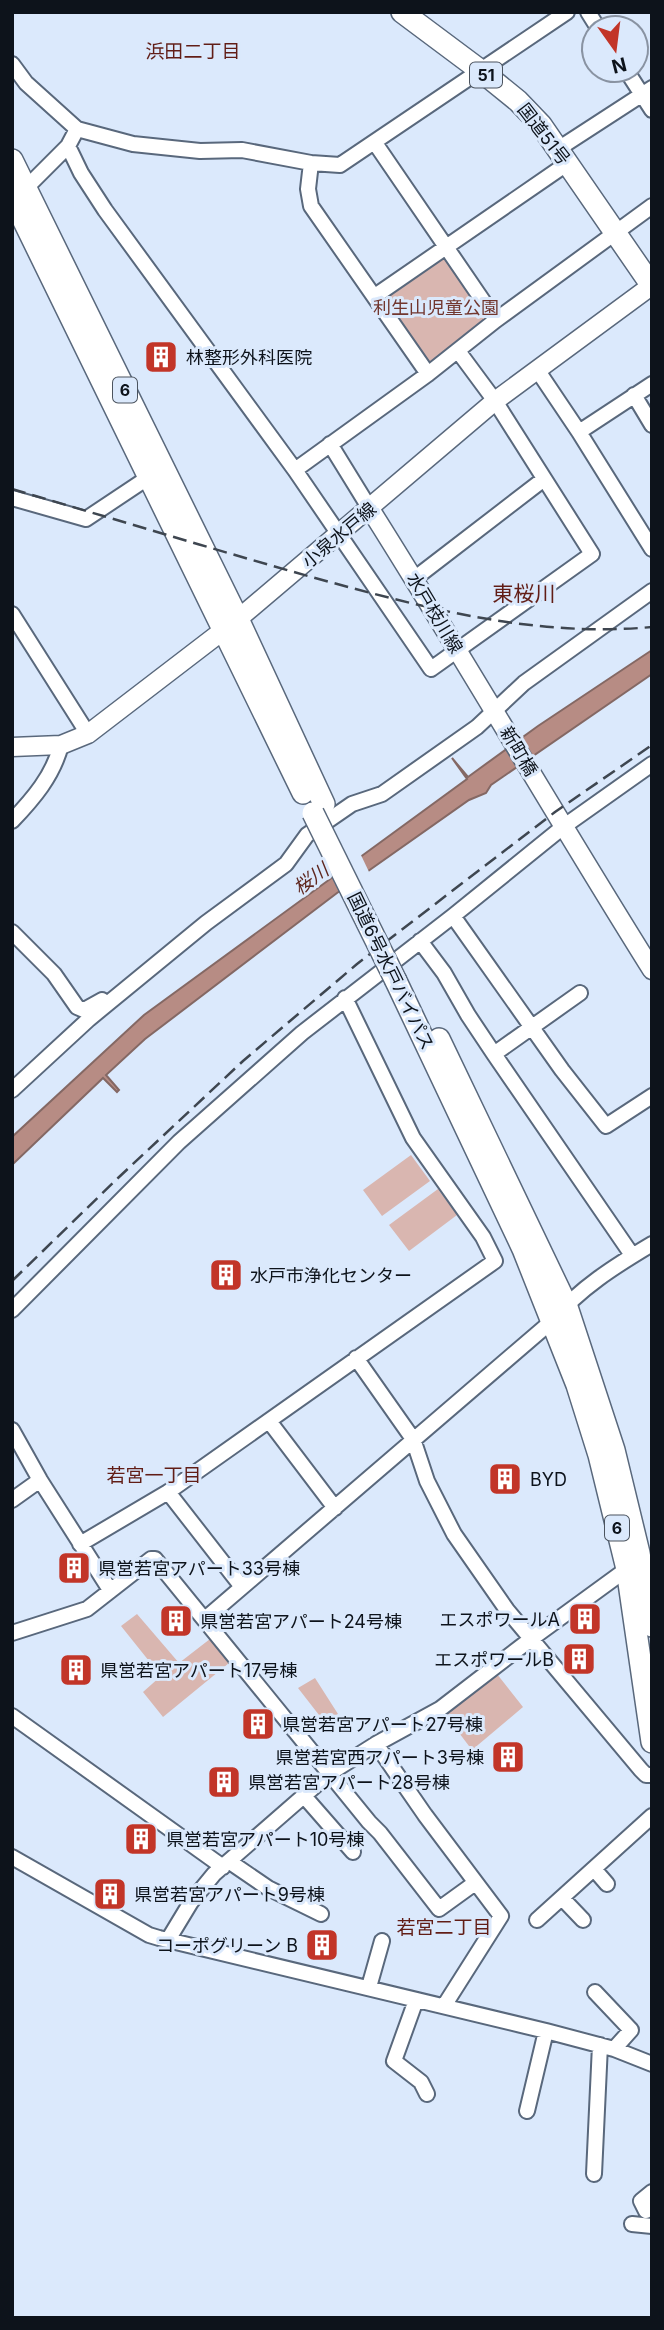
<svg xmlns="http://www.w3.org/2000/svg" width="664" height="2330" font-family="Inter,'Noto Sans JP',sans-serif">
  <rect width="100%" height="100%" fill="#dbe9fc"/>
  <path fill="#d9b6b0" d="M442,256H447L488,319L451,346L452,351L429,364L384,299V296Z
    M411,1155L430,1181L382,1216L363,1190Z
    M438,1189L457,1215L409,1251L389,1225Z
    M137,1614L179,1663L210,1639L229,1663L163,1717L143,1692L161,1676L121,1626Z
    M497,1674L523,1707L472,1750L444,1713Z
    M315,1678L338,1714L326,1724L298,1688Z"/>
  <path fill="#b78c84" stroke="#846864" stroke-width="2" d="M652,650V674L491,785L486,793L469,800L337,893L145,1039L106,1075L119,1090L117,1092L103,1078L12,1165V1137L144,1015L467,779L452,758L468,777L538,726Z"/>
  <path fill="#dbe9fc" d="M360,853L370,874L342,894L332,873Z"/>
  <g fill="none" stroke-linecap="round" stroke-linejoin="round">
    <defs>
      <path id="minor" d="M588,12L598,28
        M12,64L26,83L77,129L133,144L200,151L242,150L311,163L340,165L567,12
        M626,70L652,110
        M77,129L68,146L81,173L105,210L295,470L431,669L592,554L495,401L458,351
        M375,143L496,320
        M558,149L652,88
        M311,163L308,189L311,206L428,374
        M22,192L68,146
        M375,296L568,163
        M538,371L579,432L652,549
        M634,395L652,425
        M579,432L652,384
        M330,444L370,509
        M295,470L428,374L496,320L652,206
        M12,498L86,519L149,477
        M414,579L544,479
        M12,614L88,734
        M12,821C33,799 53,776 61,745
        M453,916L562,1070L606,1126L652,1096
        M12,932L54,974L77,1007L84,1010L102,1000
        M420,941L444,973L468,1015L494,1054L632,1255
        M494,1054L580,993
        M12,1090L89,1019L206,923L286,864L307,835L352,804L382,794L477,727L524,683L652,591
        M12,1310L179,1142L302,1033L453,916L563,827L652,764
        M356,1358L413,1439L427,1481L454,1534L507,1610L641,1770L646,1775H652
        M272,1425L335,1508
        M12,1430L40,1480L110,1590
        M168,1492L242,1587
        M12,1500L40,1480
        M80,1544L168,1492L495,1261L483,1237L413,1138L345,998
        M205,1619L552,1321C580,1288 615,1266 652,1244
        M12,1633L87,1609L151,1559H155L369,1822L380,1833L439,1909L475,1883
        M12,1716L223,1867
        M376,1744L425,1815L501,1916L444,2006
        M304,1796L353,1852
        M12,1857L149,1935L159,1938L546,2031L614,2049L652,2064
        M230,1862L268,1888L321,1914
        M594,1869L607,1884
        M562,1898L583,1920
        M537,1920L652,1816
        M168,1940L191,1902L214,1874L330,1773L376,1744L440,1709L531,1639L627,1569
        M369,1987L382,1941
        M595,1992L631,2030L614,2049
        M416,2000L394,2061L421,2082L427,2094
        M527,2111L546,2031
        M594,2174L600,2045
        M646,2211L641,2201L652,2192
        M632,2224L652,2226"/>
      <path id="major" d="M370,509C466,661 556,817 652,970
        M12,747L61,745L88,734L238,619L495,401L651,286"/>
      <path id="highway" d="M402,12L481,71L518,101L541,125L652,286
        M12,160L238,619L324,804
        M12,197L303,793
        M396,981L523,1249L577,1385L599,1455L627,1569L652,1742
        M439,1039L566,1304L614,1450L639,1553L652,1626"/>
    </defs>
    <use href="#minor" stroke="#59687c" stroke-width="18"/>
    <use href="#major" stroke="#59687c" stroke-width="21"/>
    <use href="#highway" stroke="#59687c" stroke-width="24"/>
    <use href="#minor" stroke="#fff" stroke-width="14"/>
    <use href="#major" stroke="#fff" stroke-width="18"/>
    <use href="#highway" stroke="#fff" stroke-width="21"/>
    <path stroke="#3e4650" stroke-width="2.5" stroke-dasharray="14 7" stroke-linecap="butt" d="M12,489C111,518 209,548 308,576C421,607 533,638 652,627
      M12,1281L118,1178L243,1061L357,964L555,812L652,745"/>
    <defs>
      <path id="highway-bridge" d="M313,813L396,981"/>
    </defs>
    <use href="#highway-bridge" stroke="#59687c" stroke-width="24" stroke-linecap="butt"/>
    <use href="#highway-bridge" stroke="#fff" stroke-width="21"/>
  </g>
  <defs>
    <symbol id="building-square" viewBox="-11 -11 22 22"><rect x="-9" y="-9" width="18" height="18" rx="4" fill="#c23528" stroke="#dbe9fc"/><path d="M-4-6H4V6H1V3H-1V6H-4ZM-2.5-4.3h1.7v1.8h-1.7ZM.8-4.3h1.7v1.8H.8ZM-2.5-1h1.7V.8h-1.7ZM.8-1h1.7V.8H.8Z" fill="#fff"/></symbol>
  </defs>
  <g fill-rule="evenodd">
    <use href="#building-square" x="142" y="338" width="38" height="38"/>
    <use href="#building-square" x="207" y="1256" width="38" height="38"/>
    <use href="#building-square" x="486" y="1460" width="38" height="38"/>
    <use href="#building-square" x="55" y="1549" width="38" height="38"/>
    <use href="#building-square" x="566" y="1600" width="38" height="38"/>
    <use href="#building-square" x="157" y="1602" width="38" height="38"/>
    <use href="#building-square" x="560" y="1640" width="38" height="38"/>
    <use href="#building-square" x="57" y="1651" width="38" height="38"/>
    <use href="#building-square" x="239" y="1705" width="38" height="38"/>
    <use href="#building-square" x="489" y="1738" width="38" height="38"/>
    <use href="#building-square" x="205" y="1763" width="38" height="38"/>
    <use href="#building-square" x="122" y="1820" width="38" height="38"/>
    <use href="#building-square" x="91" y="1875" width="38" height="38"/>
    <use href="#building-square" x="303" y="1926" width="38" height="38"/>
  </g>
  <g text-anchor="middle" dominant-baseline="central" stroke-width="6" stroke-linejoin="round" paint-order="stroke">
    <g fill="#dbe9fc" stroke="#4b535e" stroke-width="2">
      <rect x="470" y="62.5" width="32" height="25" rx="5"/>
      <rect x="113" y="377.5" width="24" height="25" rx="5"/>
      <rect x="605" y="1515.5" width="24" height="25" rx="5"/>
    </g>
    <g font-size="16" font-weight="bold" fill="#0d131b">
      <text x="486" y="75">51</text>
      <text x="125" y="390">6</text>
      <text x="617" y="1528">6</text>
    </g>
    <g font-size="18" fill="#0d131b" stroke="#dbe9fc">
      <text transform="translate(544 134) rotate(52)">国道51号</text>
      <text transform="translate(339 535) rotate(-40)">小泉水戸線</text>
      <text transform="translate(435 613) rotate(59)">水戸枝川線</text>
      <text transform="translate(519 751) rotate(59)">新町橋</text>
      <text transform="translate(391 971) rotate(64)">国道6号水戸バイパス</text>
    </g>
    <g font-size="18" fill="#71362e" stroke="#dbe9fc">
      <text x="436" y="307">利生山児童公園</text>
    </g>
    <g font-size="18" fill="#0d131b" stroke="#dbe9fc" text-anchor="start">
      <text x="186" y="357">林整形外科医院</text>
      <text x="250" y="1275">水戸市浄化センター</text>
      <text x="530" y="1479">BYD</text>
      <text x="98" y="1568">県営若宮アパート33号棟</text>
      <text x="560" y="1619" text-anchor="end">エスポワールA</text>
      <text x="200" y="1621">県営若宮アパート24号棟</text>
      <text x="554" y="1659" text-anchor="end">エスポワールB</text>
      <text x="100" y="1670">県営若宮アパート17号棟</text>
      <text x="282" y="1724">県営若宮アパート27号棟</text>
      <text x="484" y="1757" text-anchor="end">県営若宮西アパート3号棟</text>
      <text x="248" y="1782">県営若宮アパート28号棟</text>
      <text x="166" y="1839">県営若宮アパート10号棟</text>
      <text x="134" y="1894">県営若宮アパート9号棟</text>
      <text x="298" y="1945" text-anchor="end">コーポグリーン B</text>
    </g>
    <g font-size="19" fill="#611d16" stroke="#dbe9fc">
      <text x="193" y="51">浜田二丁目</text>
      <text x="154" y="1475">若宮一丁目</text>
      <text x="444" y="1927">若宮二丁目</text>
    </g>
    <g font-size="19" font-style="italic" fill="#5f271f" stroke="#dbe9fc">
      <text transform="translate(311 879) rotate(-36)">桜川</text>
    </g>
    <g font-size="21" fill="#611d16" stroke="#dbe9fc">
      <text x="524" y="593">東桜川</text>
    </g>
  </g>
  <rect width="664" height="2330" fill="none" stroke="#0d131b" stroke-width="28"/>
  <g transform="translate(615 49) rotate(166)"><circle r="33" fill="#dbe9fc" stroke="#8993a2" stroke-width="2"/>
  <path d="M0-5L12 26L0 18L-12 26Z" fill="#c23528"/>
  <text y="-10" font-size="19" font-weight="bold" text-anchor="middle" fill="#0d131b">N</text>
  </g>
</svg>
